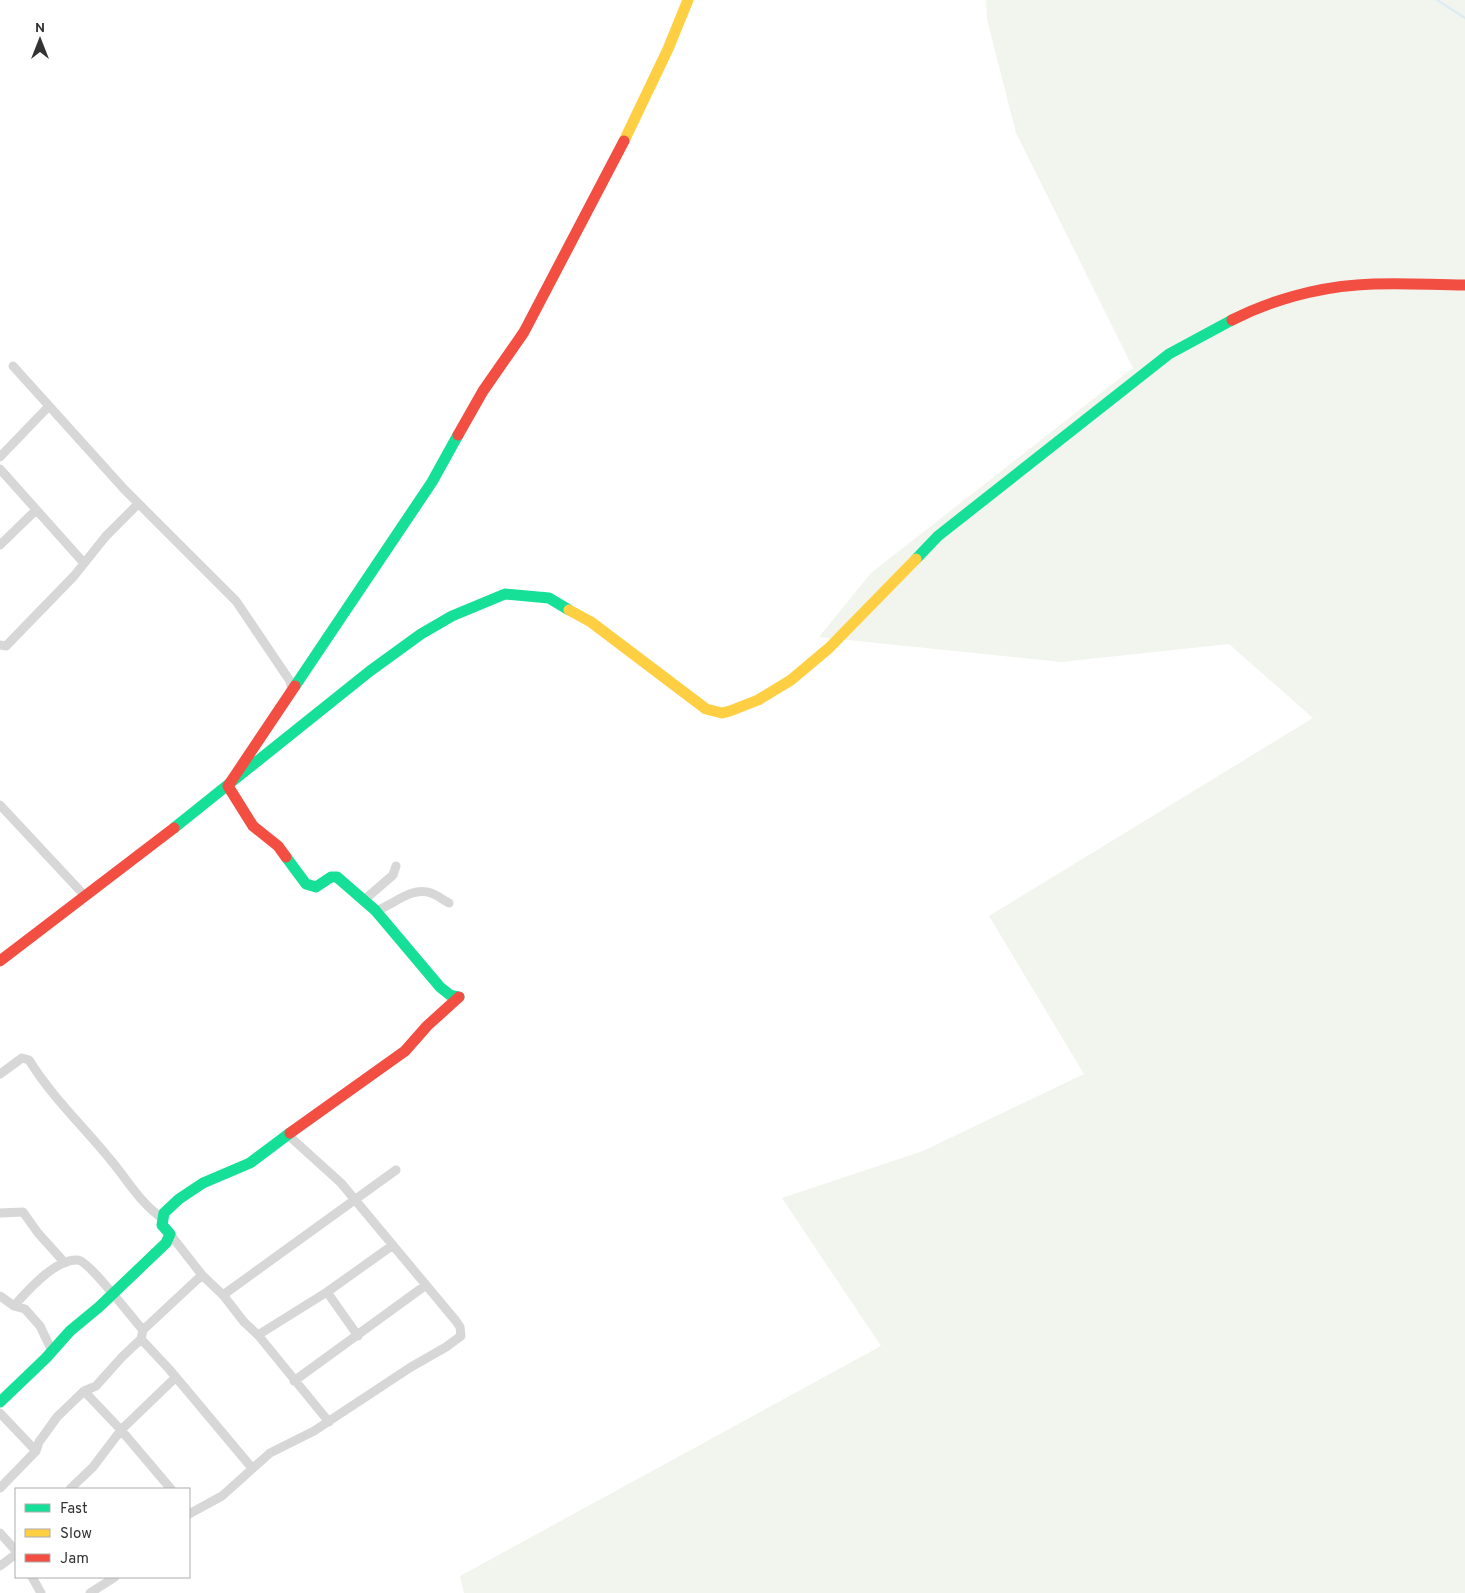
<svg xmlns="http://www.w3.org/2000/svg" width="1465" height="1593" font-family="Overpass,sans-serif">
  <rect width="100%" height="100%" fill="#fff"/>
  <path fill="#f1f5ed" d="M986,0H1465V1593H464L460,1576L881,1346L782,1198L923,1151L1084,1074L989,916L1313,718L1229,644L1061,662L819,637L871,573L1133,368L1016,133L987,19Z"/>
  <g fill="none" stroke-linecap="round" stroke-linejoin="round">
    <path stroke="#ddebf3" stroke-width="2.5" d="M1437,0L1465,18"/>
    <path stroke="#d7d7d7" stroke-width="9" d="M13,366L124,489L236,601L290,681L292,690
      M0,457L49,406
      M0,469L83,562
      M0,545L36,510
      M0,645L6,646L74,576L106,536L138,504
      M0,805L85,896
      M363,901L393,875L396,866
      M375,911C393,906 410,886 431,893C437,895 443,900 449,903
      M0,1074L22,1058L29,1060C52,1097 82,1125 109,1158C127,1179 139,1202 162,1218
      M0,1213L23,1212L38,1233L65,1263
      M170,1234L202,1275L223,1295L244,1322L258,1335L329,1422
      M327,1292L358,1336
      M223,1295L396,1170
      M0,1296L14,1306L25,1309L40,1326L52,1351
      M14,1306C27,1291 56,1258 78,1260C89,1261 132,1318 143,1330
      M258,1335L327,1292L393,1245
      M141,1339L169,1369L252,1468
      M294,1381L426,1285
      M84,1391L121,1430L171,1489
      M0,1413L36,1451
      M0,1488L36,1451L39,1442L57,1417L84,1391L96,1386L122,1357L141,1339L143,1330L202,1275
      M70,1489L93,1467L121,1430L176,1377
      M189,1514L222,1496L270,1453L314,1431L411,1367L446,1347L461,1336L460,1327L456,1321L341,1183L288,1135
      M0,1533L16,1551
      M0,1566L16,1554
      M32,1577L41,1593
      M90,1593L115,1577"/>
    <path stroke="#16e098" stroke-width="11" d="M916,559L938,536L1169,354L1232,320
      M295,686L432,482L458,435
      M174,828L370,671L421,634L452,616L505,594L549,598L569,610
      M286,857L306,884L316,887L331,877H337L375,910L440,987L450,995L459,997
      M0,1402L46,1358L70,1331L99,1307L166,1243L170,1234L162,1225L164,1213L179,1199L203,1183L250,1163L290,1133"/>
    <path stroke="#ffcf43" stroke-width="11" d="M624,141L668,49L688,0
      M569,610L591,622L706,709L722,713L730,711L758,700L791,680L829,648L916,559"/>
    <path stroke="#f24e42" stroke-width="11" d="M1232,320C1269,301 1315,288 1357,285C1393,282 1429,285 1465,285
      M458,435L483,391L524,332L624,141
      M286,857L278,846L253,826L228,786L295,686
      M0,961L174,828
      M290,1133L405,1051L427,1026L459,997"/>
  </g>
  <rect x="15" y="1488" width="175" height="90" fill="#ffffff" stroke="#adadad"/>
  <rect x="25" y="1504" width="25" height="8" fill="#16e098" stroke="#adadad"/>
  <text x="60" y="1513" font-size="15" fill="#333333">Fast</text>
  <rect x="25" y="1529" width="25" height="8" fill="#ffcf43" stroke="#adadad"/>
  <text x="60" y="1538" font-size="15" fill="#333333">Slow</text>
  <rect x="25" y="1554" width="25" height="8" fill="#f24e42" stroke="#adadad"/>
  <text x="60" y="1563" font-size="15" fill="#333333">Jam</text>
  <g transform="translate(40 40)" stroke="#ffffff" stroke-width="4" paint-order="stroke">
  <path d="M0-4L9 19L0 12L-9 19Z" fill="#333333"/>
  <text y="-8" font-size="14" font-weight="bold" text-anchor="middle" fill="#333333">N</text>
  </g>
</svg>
